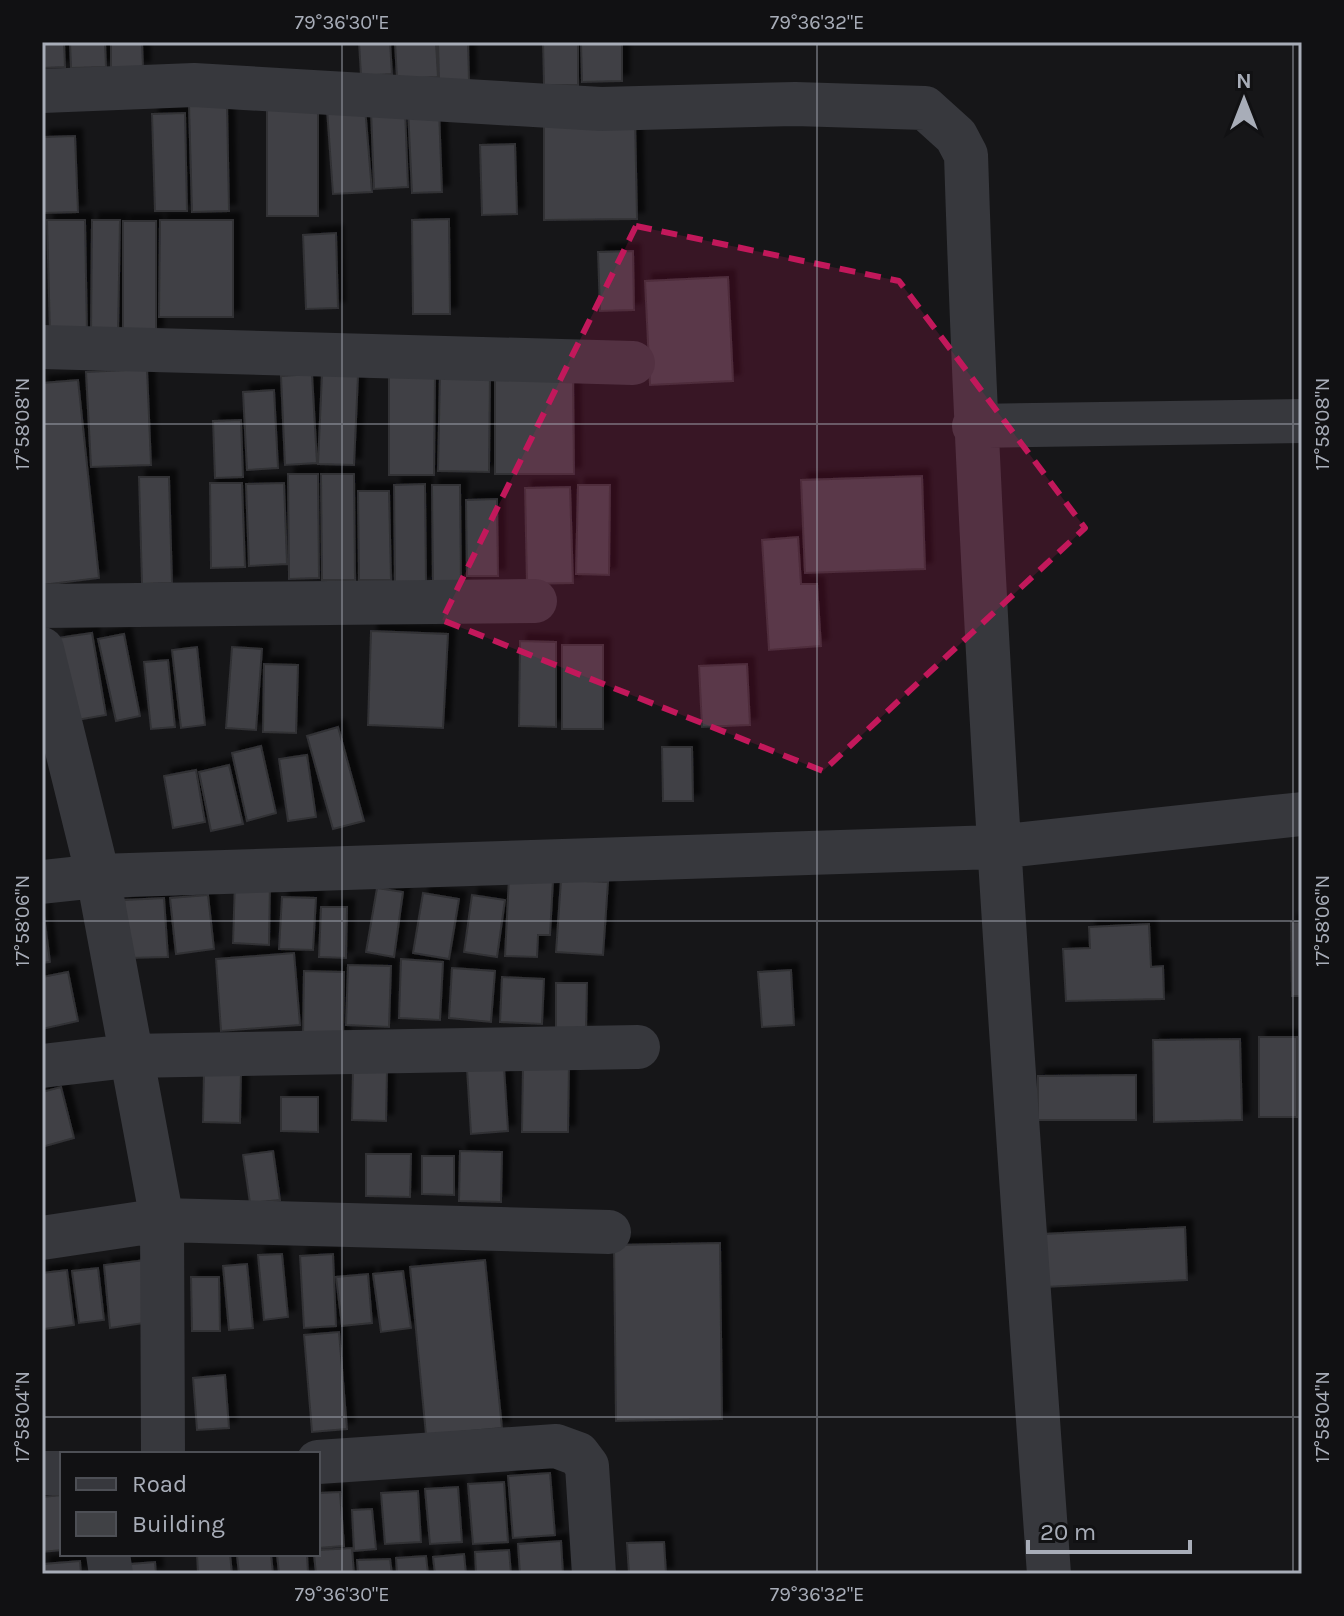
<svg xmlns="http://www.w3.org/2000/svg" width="1344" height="1616" font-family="Karla,sans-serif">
  <defs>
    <filter id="shadow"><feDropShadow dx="7" dy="-7" stdDeviation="2" flood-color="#0009"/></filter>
  </defs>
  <rect width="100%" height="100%" fill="#161618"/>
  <path fill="#404145" stroke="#303034" stroke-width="2" filter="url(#shadow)" d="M42,42H64L65,67L42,68Z
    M70,42H105L106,67L71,68Z
    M111,42H142L143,68L111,69Z
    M359,42H390L392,74L361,76Z
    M395,42H436L438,77L397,79Z
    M438,42H468L469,81L439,82Z
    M543,42H578V85H544Z
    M581,42H622V81L582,82Z
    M227,104L229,211L192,212L189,105Z
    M365,107L372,192L333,194L327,109Z
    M267,108H318V216H267Z
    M405,109L408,187L374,189L371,110Z
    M408,109H439L442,192L412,193Z
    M185,113L187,211H155L152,114Z
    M635,117L637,219L544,220V118Z
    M75,136L78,212L44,213L43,137Z
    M515,144L517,214L482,215L480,145Z
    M449,219L450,314H413L412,220Z
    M47,220H85L87,334L50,335Z
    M92,220H120L118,334H91Z
    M160,220H233V317H159Z
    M123,221H156V334H123Z
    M336,233L338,308L306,309L303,235Z
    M633,251L634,310L600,311L598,252Z
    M728,277L733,381L650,385L645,281Z
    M147,369L151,465L91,467L86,372Z
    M573,372L574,474H495V373Z
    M389,373L435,374L434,475H389Z
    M440,373L490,374L489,472L438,471Z
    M312,374L317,463L285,465L281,376Z
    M322,374L358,375L354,465L318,464Z
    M78,380L99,578L42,585V383Z
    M274,390L278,468L247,470L243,392Z
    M241,420L243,477L215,478L213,421Z
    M288,474H318L319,578L289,579Z
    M321,474H354L355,580H322Z
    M922,476L925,569L805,573L801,480Z
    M139,477H169L172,583L142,584Z
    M210,483H242L245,567L211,568Z
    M284,483L287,564L249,566L246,484Z
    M425,484L426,584H395L394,485Z
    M432,485H460L461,585L433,586Z
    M578,485H610L609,575L576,574Z
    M570,487L573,583L527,584L525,488Z
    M358,491H389L391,580H359Z
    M497,499L498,576H467L466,500Z
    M798,537L801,584H817L821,646L769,650L762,540Z
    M371,631L448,634L443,728L368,725Z
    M92,633L106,715L71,721L57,638Z
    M124,634L140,716L116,721L98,639Z
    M520,641L556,642V727L519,726Z
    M562,645H603V729H562Z
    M197,647L205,725L181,728L172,650Z
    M232,647L262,649L256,730L226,728Z
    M168,660L175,727L151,729L144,662Z
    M264,664L298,665L296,733L263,732Z
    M747,664L750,725L702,727L699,666Z
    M338,727L364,821L333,829L307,736Z
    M261,746L276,813L247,821L232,753Z
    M662,747H692L693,801H663Z
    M307,755L316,817L288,821L279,759Z
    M229,765L243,824L211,831L199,772Z
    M196,770L205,822L173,828L164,776Z
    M509,877L553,880L550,935H538L537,957L505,956Z
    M235,880L270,881L269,945L233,943Z
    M561,880L608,882L603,955L556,952Z
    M377,888L403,892L394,957L366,952Z
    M423,893L459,899L449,959L413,953Z
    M208,895L214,949L176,954L170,898Z
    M472,895L505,900L497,957L464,952Z
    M282,897L316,898L313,950L279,949Z
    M164,898L168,957L128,958L124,900Z
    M42,900L50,962L42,963Z
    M321,907H347L346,958L319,957Z
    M1291,922H1302V996H1292Z
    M1149,924L1151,967L1163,966L1164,999L1066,1001L1063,949L1090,948L1089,927Z
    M294,953L300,1025L221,1031L216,959Z
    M401,959L443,962L440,1020L399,1018Z
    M348,965L391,966L389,1027L346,1025Z
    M452,968L495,971L491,1022L449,1018Z
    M791,970L794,1025L762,1027L758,972Z
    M304,971L344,972L343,1037H303Z
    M68,972L78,1021L42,1029V977Z
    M502,977L544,979L542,1024L500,1022Z
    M556,983H587L586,1030H556Z
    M1259,1037H1297V1117H1259Z
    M1240,1039L1242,1120L1154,1122L1153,1040Z
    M523,1062L569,1063L568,1132H522Z
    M504,1067L508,1131L471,1134L467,1069Z
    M353,1068L387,1069L386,1121L352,1120Z
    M204,1070H241L240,1123L203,1122Z
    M1136,1075V1120H1038V1076Z
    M61,1087L74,1138L42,1147V1092Z
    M281,1097H318V1132L281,1131Z
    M273,1151L280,1200L250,1203L243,1155Z
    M460,1151L502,1152L501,1202L459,1201Z
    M366,1154H411L410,1197L366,1196Z
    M422,1156H454V1195L422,1194Z
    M1185,1227L1187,1280L1045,1287L1043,1234Z
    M720,1243L722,1419L616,1421L614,1245Z
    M282,1254L288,1317L264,1320L258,1255Z
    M333,1254L336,1326L304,1328L300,1256Z
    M145,1260L151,1322L110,1328L104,1265Z
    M485,1260L502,1428L426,1435L410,1267Z
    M247,1264L253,1328L229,1330L223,1266Z
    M98,1268L104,1320L79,1323L72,1271Z
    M67,1270L74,1325L44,1329L42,1273Z
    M403,1271L411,1328L381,1332L373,1274Z
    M368,1274L372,1323L342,1326L336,1277Z
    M191,1277H219L220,1331H192Z
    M339,1332L347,1429L312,1432L304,1335Z
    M225,1375L229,1428L197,1430L193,1378Z
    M550,1473L555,1535L513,1538L508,1476Z
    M504,1482L508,1542L473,1544L468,1484Z
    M458,1487L462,1542L430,1544L425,1489Z
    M418,1491L421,1542L385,1544L381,1493Z
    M340,1492L344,1546L318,1548V1493Z
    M62,1495V1550L42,1552V1497Z
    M372,1509L376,1549L354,1551L352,1510Z
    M561,1541L563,1574H520L518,1544Z
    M664,1542L666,1574H629L627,1543Z
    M352,1548L354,1574H316L314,1554L318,1550Z
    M509,1550L511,1574H476L475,1552Z
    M197,1554H230L232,1574H198Z
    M271,1554L273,1574H239L237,1555Z
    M277,1554H307L308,1574H279Z
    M464,1554L466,1574H435L433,1557Z
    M426,1556L428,1574H397L396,1558Z
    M390,1559L392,1574H358L357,1560Z
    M80,1561L81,1574H44L43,1564Z
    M155,1562L156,1574H119L118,1565Z"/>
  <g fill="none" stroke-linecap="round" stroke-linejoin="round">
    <path stroke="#37383d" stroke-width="44" d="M42,91L194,85L601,109L795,104L925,108L956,136L966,155C981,629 1015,1101 1049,1574
      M42,347L633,363
      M974,426L1302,421
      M42,606L535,601
      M42,649L98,876L162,1220L163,1454
      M42,882L98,876L996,847L1302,814
      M42,1066L128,1056L638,1047
      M42,1238L162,1220L609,1232
      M318,1462L556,1446L578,1454L587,1466L594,1574
      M42,1473H62
      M108,1554L111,1574"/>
  </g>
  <path fill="#c2185b" fill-opacity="0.2" stroke="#c2185b" stroke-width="6" stroke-dasharray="16 10" stroke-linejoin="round" d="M636,226L899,281L1085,528L823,771L442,620Z"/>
  <path fill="none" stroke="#a8adb8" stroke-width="2" stroke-opacity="0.45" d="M342,42V1574M817,42V1574M1293,42V1574M42,424H1302M42,921H1302M42,1417H1302"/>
  <rect width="1344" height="1616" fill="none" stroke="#111113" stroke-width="88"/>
  <rect x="60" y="1452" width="260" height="104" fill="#111113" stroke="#4d4f55" stroke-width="2"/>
  <rect x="76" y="1478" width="40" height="12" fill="#37383d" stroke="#4d4f55" stroke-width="2"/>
  <text x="132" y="1492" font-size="24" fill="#a8adb8">Road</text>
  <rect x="76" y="1512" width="40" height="24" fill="#404145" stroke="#4d4f55" stroke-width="2"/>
  <text x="132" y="1532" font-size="24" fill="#a8adb8">Building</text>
  <g transform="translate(1244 100)" stroke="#111113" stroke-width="6" paint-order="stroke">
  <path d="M0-6L14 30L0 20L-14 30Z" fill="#a8adb8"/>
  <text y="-12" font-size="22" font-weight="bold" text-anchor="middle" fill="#a8adb8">N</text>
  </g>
  <path d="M1028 1540v12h162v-12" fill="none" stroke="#a8adb8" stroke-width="4"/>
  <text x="1040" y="1540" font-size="24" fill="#a8adb8" stroke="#111113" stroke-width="6" paint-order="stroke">20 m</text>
  <rect x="44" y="44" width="1256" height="1528" fill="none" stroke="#a8adb8" stroke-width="3"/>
  <g font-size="20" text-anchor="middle" fill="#a8adb8">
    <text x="342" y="29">79°36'30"E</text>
    <text x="817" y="29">79°36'32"E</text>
    <text transform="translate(22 424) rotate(-90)" y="7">17°58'08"N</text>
    <text transform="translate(1322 424) rotate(-90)" y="7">17°58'08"N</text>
    <text transform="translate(22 921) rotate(-90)" y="7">17°58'06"N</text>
    <text transform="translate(1322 921) rotate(-90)" y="7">17°58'06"N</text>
    <text transform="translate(22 1417) rotate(-90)" y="7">17°58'04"N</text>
    <text transform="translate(1322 1417) rotate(-90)" y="7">17°58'04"N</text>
    <text x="342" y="1601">79°36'30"E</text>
    <text x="817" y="1601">79°36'32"E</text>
  </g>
</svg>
